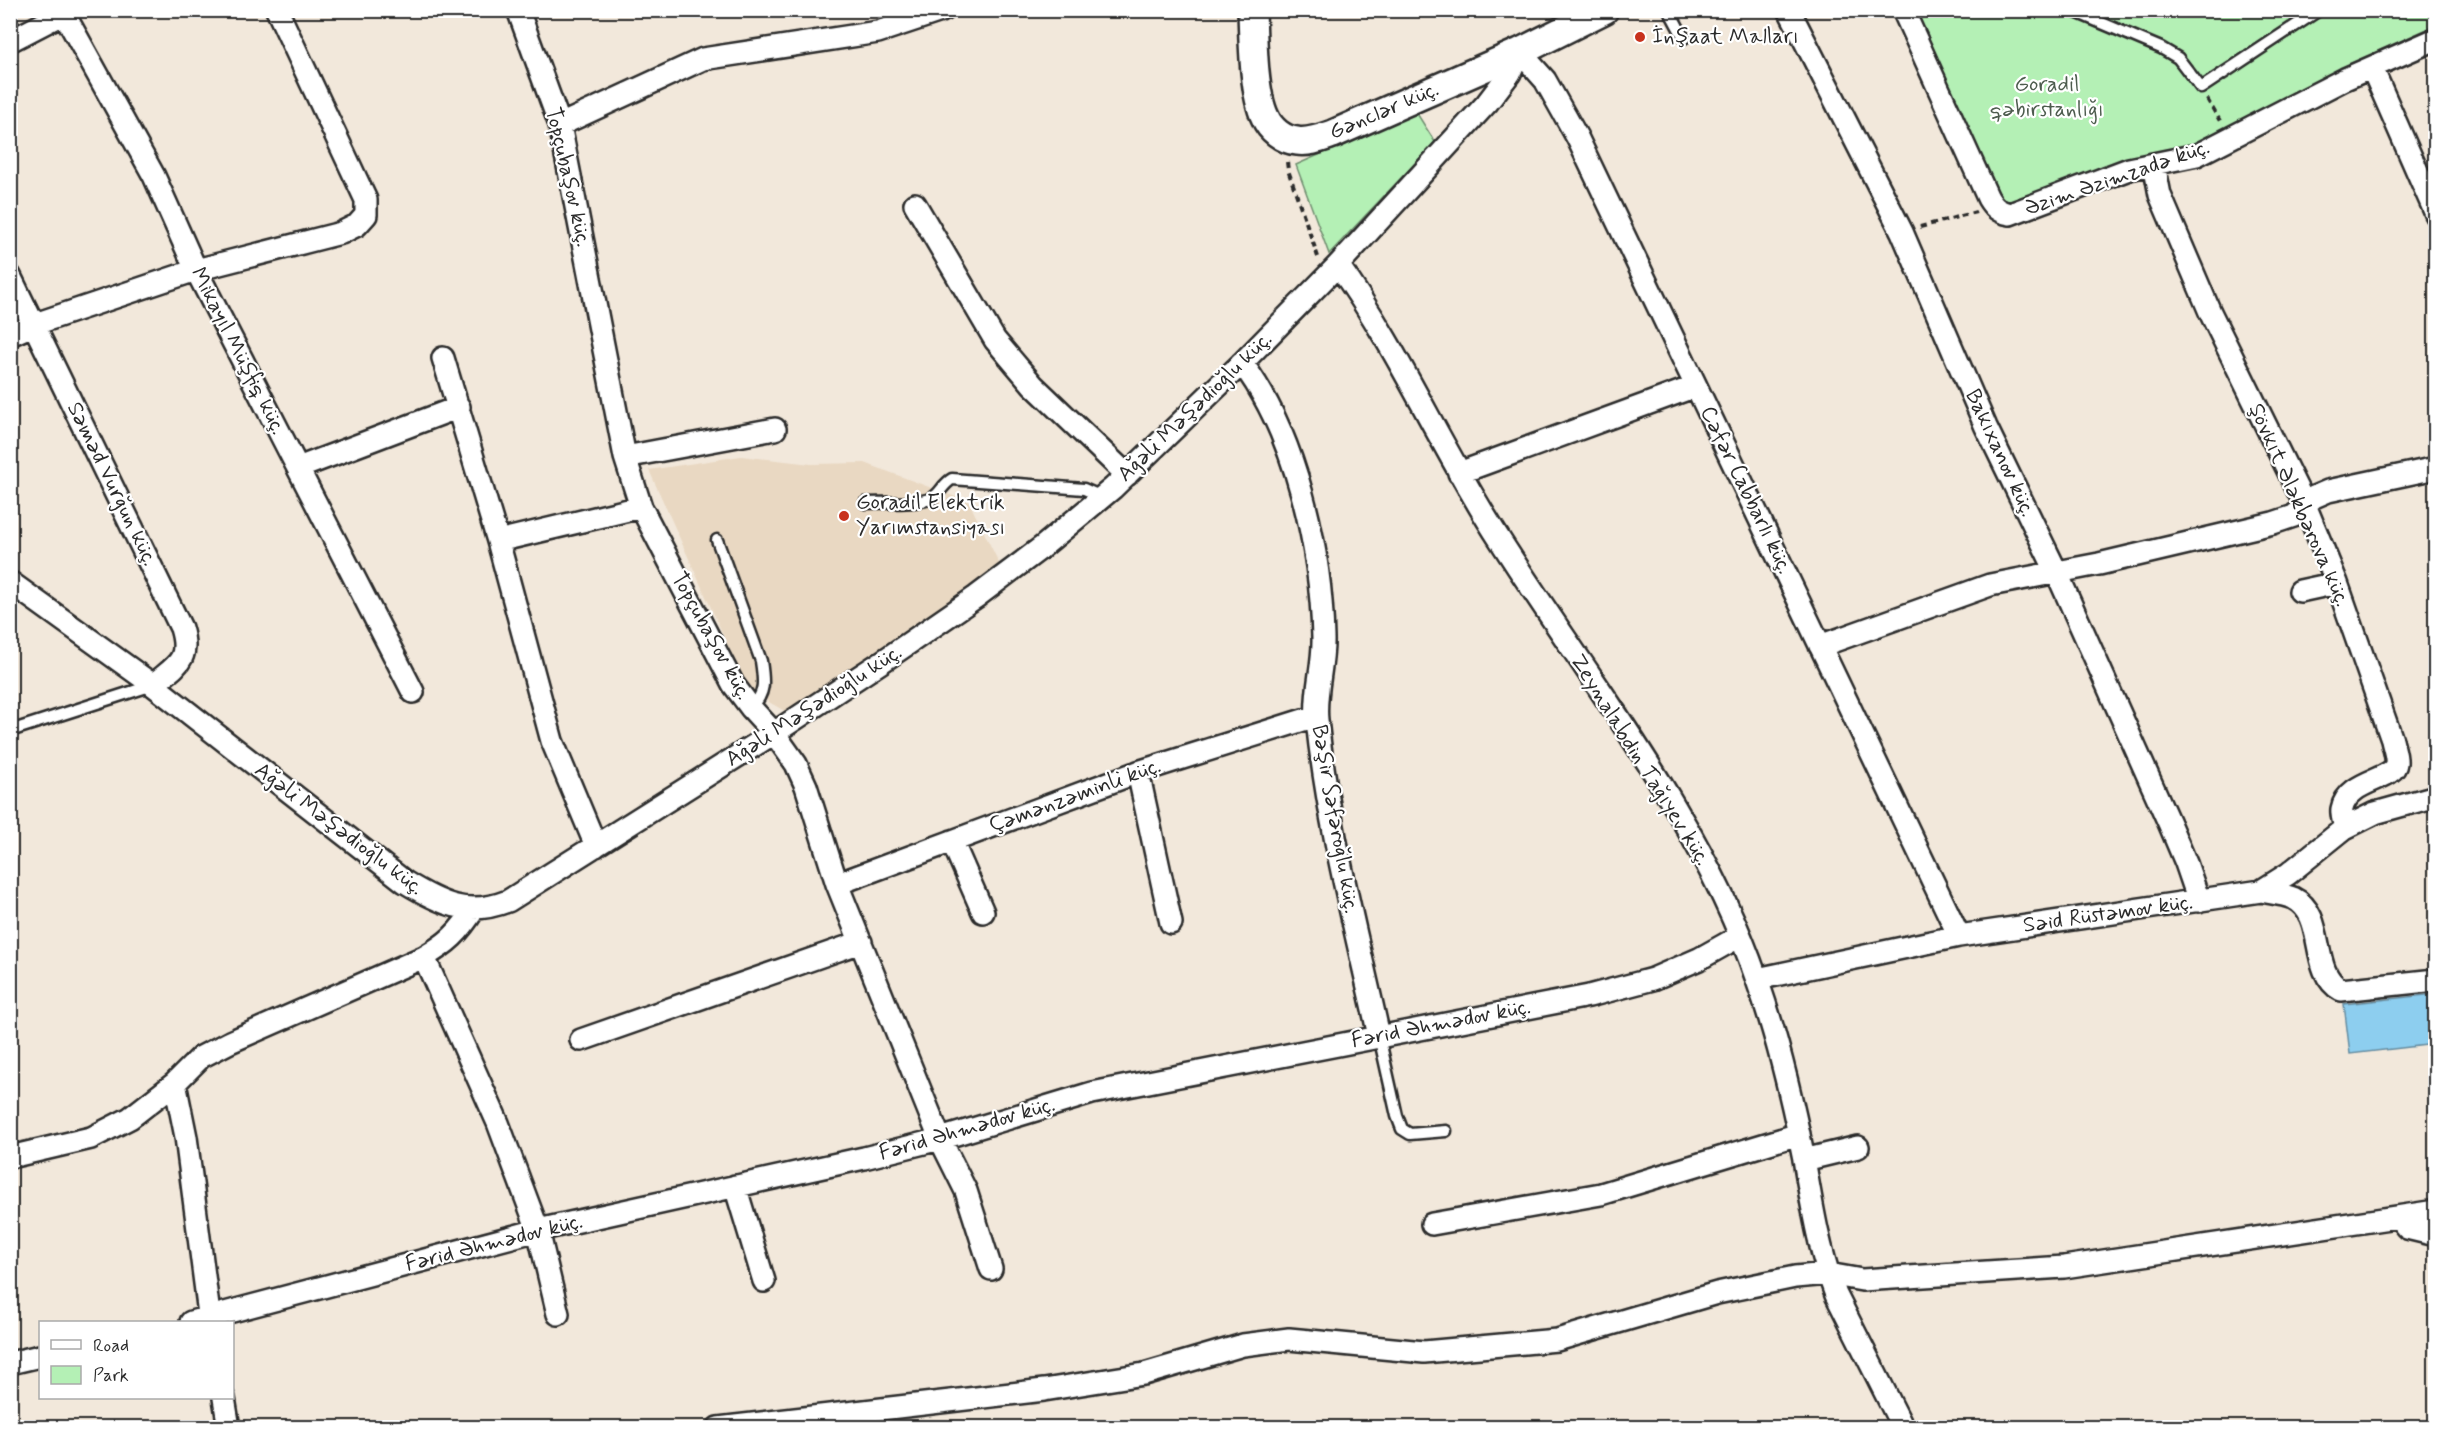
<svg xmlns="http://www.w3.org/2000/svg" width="2446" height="1438" font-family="Mynerve,sans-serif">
  <rect width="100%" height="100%" fill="#f2e8db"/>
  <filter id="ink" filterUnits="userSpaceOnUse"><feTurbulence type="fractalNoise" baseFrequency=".0167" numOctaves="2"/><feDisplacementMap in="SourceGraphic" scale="12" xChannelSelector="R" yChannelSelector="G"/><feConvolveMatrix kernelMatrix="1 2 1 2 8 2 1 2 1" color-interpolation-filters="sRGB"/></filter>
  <g filter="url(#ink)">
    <path fill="#e9d8c2" d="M741,456L811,464L865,463L969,502L1000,565L788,713L748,690L649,470Z"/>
    <path fill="#b4f0b5" stroke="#708e70" stroke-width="1.5" d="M2435,10L2436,25L2378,51L2235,128L2182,152L2145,154L2002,207L1911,11Z
      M1416,112L1435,142L1329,254L1296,165Z"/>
    <path fill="#8dceef" stroke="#668da1" stroke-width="1.5" d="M2435,994V1044L2350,1054L2344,1004Z"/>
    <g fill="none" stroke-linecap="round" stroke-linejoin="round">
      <defs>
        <path id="service" d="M1669,10L1684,38
          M2071,10L2161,48L2178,58L2201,88L2319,10
          M865,503C881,502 919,505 932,498C941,493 942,485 952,479L1084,489L1102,497
          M717,540L761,661C764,681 766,693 751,708
          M10,731L153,685
          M1379,1036L1397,1116L1402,1129L1410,1134L1446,1131"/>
        <path id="minor" d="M62,10L154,176L196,270L413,692
          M518,10L560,125L625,457L641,507L733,684L751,708L774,733L796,764L806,786L837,884L940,1139L966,1191L991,1269
          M1789,10L1902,232L1986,427L2056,571L2169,823L2186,863L2199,901
          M1903,10L1988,198C1994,208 1999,212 2010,214L2129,169L2197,155L2345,79L2436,39
          M10,41L70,10
          M2372,68L2436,214
          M560,125L703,59L878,32L944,10
          M2154,164L2160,195L2210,312L2305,505L2337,583L2392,740C2393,746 2397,756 2396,763C2394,781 2348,779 2342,809C2341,815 2344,823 2345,828
          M915,204L995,340L1033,385L1127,475
          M1338,265C1400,351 1442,451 1500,540C1589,680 1703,821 1757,980C1778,1038 1792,1099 1804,1159C1812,1206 1819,1251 1836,1295L1903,1428
          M10,276L181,628C191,661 176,665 153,685
          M10,335L35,324L196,270L341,233L357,225L366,215V200L277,10
          M443,358L498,541L552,741L596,846
          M1242,363C1296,435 1321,549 1323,638C1324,665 1314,693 1317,720C1328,826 1356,931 1379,1036
          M625,457L775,429
          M298,468L459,407
          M1459,473L1696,386
          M498,541L641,507
          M10,582L153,685L405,882C441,904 467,917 508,901L774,733L883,661L976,597L1041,548L1113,488L1242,363L1338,265L1487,103L1510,73L1520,52L1545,80L1577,137L1959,936
          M2300,591L2337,583
          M1820,646L1990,585L2099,564L2273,523L2294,516L2314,497L2328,491L2436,468
          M1138,772L1171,923
          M952,841L983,912
          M837,884L1138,772L1316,716
          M2261,891C2271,893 2284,894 2293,898C2328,915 2308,971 2341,990L2436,980
          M424,957L498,1123L538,1230L558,1314
          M1757,979L1959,936L2261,891L2288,874L2345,828L2375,813L2436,796
          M581,1040L861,942
          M175,1083L186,1137L210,1322
          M10,1157L91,1138L130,1118L175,1083L201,1057L230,1042L424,957C448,943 459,933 474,909
          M1804,1160L1858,1147
          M735,1186L764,1281
          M2399,1218L2407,1228L2436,1235
          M1432,1224L1601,1194L1799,1134
          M191,1322L538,1230L864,1158L940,1139L1092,1093L1589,996L1653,979L1699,959L1740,936
          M10,1363L40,1356
          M224,1398L229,1428
          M718,1428L1044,1390L1144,1374L1243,1345L1289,1339L1424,1352L1557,1340L1717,1293L1795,1277L1828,1274L1862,1280L2064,1267L2436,1211"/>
        <path id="tertiary" d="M1252,10C1253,38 1253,92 1265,117C1270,129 1283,140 1297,141C1309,143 1321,138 1333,134L1520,52L1604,10"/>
      </defs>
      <use href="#service" stroke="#2b2b2b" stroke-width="15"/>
      <use href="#minor" stroke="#2b2b2b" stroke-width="26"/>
      <use href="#tertiary" stroke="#2b2b2b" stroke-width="32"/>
      <path stroke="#2b2b2b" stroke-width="4" stroke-dasharray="6 4.5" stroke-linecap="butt" d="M2207,99L2220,121
        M1287,162L1288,170L1318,257
        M1920,227L1976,212"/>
      <use href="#service" stroke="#fff" stroke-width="10"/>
      <use href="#minor" stroke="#fff" stroke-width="21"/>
      <use href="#tertiary" stroke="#fff" stroke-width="27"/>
    </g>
  </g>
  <g fill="#c8321e" stroke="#fff" stroke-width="2">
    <circle cx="1640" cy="37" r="6"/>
    <circle cx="844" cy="516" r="6"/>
  </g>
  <g text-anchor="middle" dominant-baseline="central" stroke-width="4.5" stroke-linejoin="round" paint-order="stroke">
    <g font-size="22" fill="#2b2b2b" stroke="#fff" text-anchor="start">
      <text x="1652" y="37">İnşaat Malları</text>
      <text x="856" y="503">Goradil Elektrik<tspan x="856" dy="25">Yarımstansiyası</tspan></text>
    </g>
    <g font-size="22" fill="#4d5c4e" stroke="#fff">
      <text x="2047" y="85">Goradil<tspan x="2047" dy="25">qəbirstanlığı</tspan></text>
    </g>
    <g font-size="22" fill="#2b2b2b" stroke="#fff">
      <text transform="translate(1384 111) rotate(-23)">Gənclər küç.</text>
      <text transform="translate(568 177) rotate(77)">Topçubaşov küç.</text>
      <text transform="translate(2117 178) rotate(-19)">Əzim Əzimzadə küç.</text>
      <text transform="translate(238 351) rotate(63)">Mikayıl Müşfiq küç.</text>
      <text transform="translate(1195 407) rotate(-44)">Ağəli Məşədioğlu küç.</text>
      <text transform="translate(2000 453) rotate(65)">Bakıxanov küç.</text>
      <text transform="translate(112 484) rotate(64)">Səməd Vurğun küç.</text>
      <text transform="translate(1746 490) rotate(64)">Cəfər Cabbarlı küç.</text>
      <text transform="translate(2299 505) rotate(66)">Şövkıt Ələkbərova küç.</text>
      <text transform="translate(711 636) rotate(61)">Topçubaşov küç.</text>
      <text transform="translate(814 706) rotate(-33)">Ağəli Məşədioğlu küç.</text>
      <text transform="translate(1640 760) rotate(58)">Zeynalabdin Tağıyev küç.</text>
      <text transform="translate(1075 796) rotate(-20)">Çəmənzəminli küç.</text>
      <text transform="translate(1335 819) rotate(80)">Bəşir Səfəroğlu küç.</text>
      <text transform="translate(339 829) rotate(37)">Ağəli Məşədioğlu küç.</text>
      <text transform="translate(2108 914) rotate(-8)">Səid Rüstəmov küç.</text>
      <text transform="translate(1441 1024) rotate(-11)">Fərid Əhmədov küç.</text>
      <text transform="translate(967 1129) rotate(-16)">Fərid Əhmədov küç.</text>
      <text transform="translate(494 1243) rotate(-14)">Fərid Əhmədov küç.</text>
    </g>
  </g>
  <rect width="2446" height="1438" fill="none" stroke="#fff" stroke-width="36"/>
  <rect x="18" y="18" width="2410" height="1402" fill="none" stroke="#2b2b2b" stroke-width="2" filter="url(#ink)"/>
  <rect x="39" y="1321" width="195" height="78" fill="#ffffff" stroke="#aaaaaa" stroke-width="1.5"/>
  <rect x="51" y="1340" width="30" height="9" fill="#ffffff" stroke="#aaaaaa" stroke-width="1.5"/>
  <text x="93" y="1351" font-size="18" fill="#2b2b2b">Road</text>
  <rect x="51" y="1366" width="30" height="18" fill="#b4f0b5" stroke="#aaaaaa" stroke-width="1.5"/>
  <text x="93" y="1381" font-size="18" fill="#2b2b2b">Park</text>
</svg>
